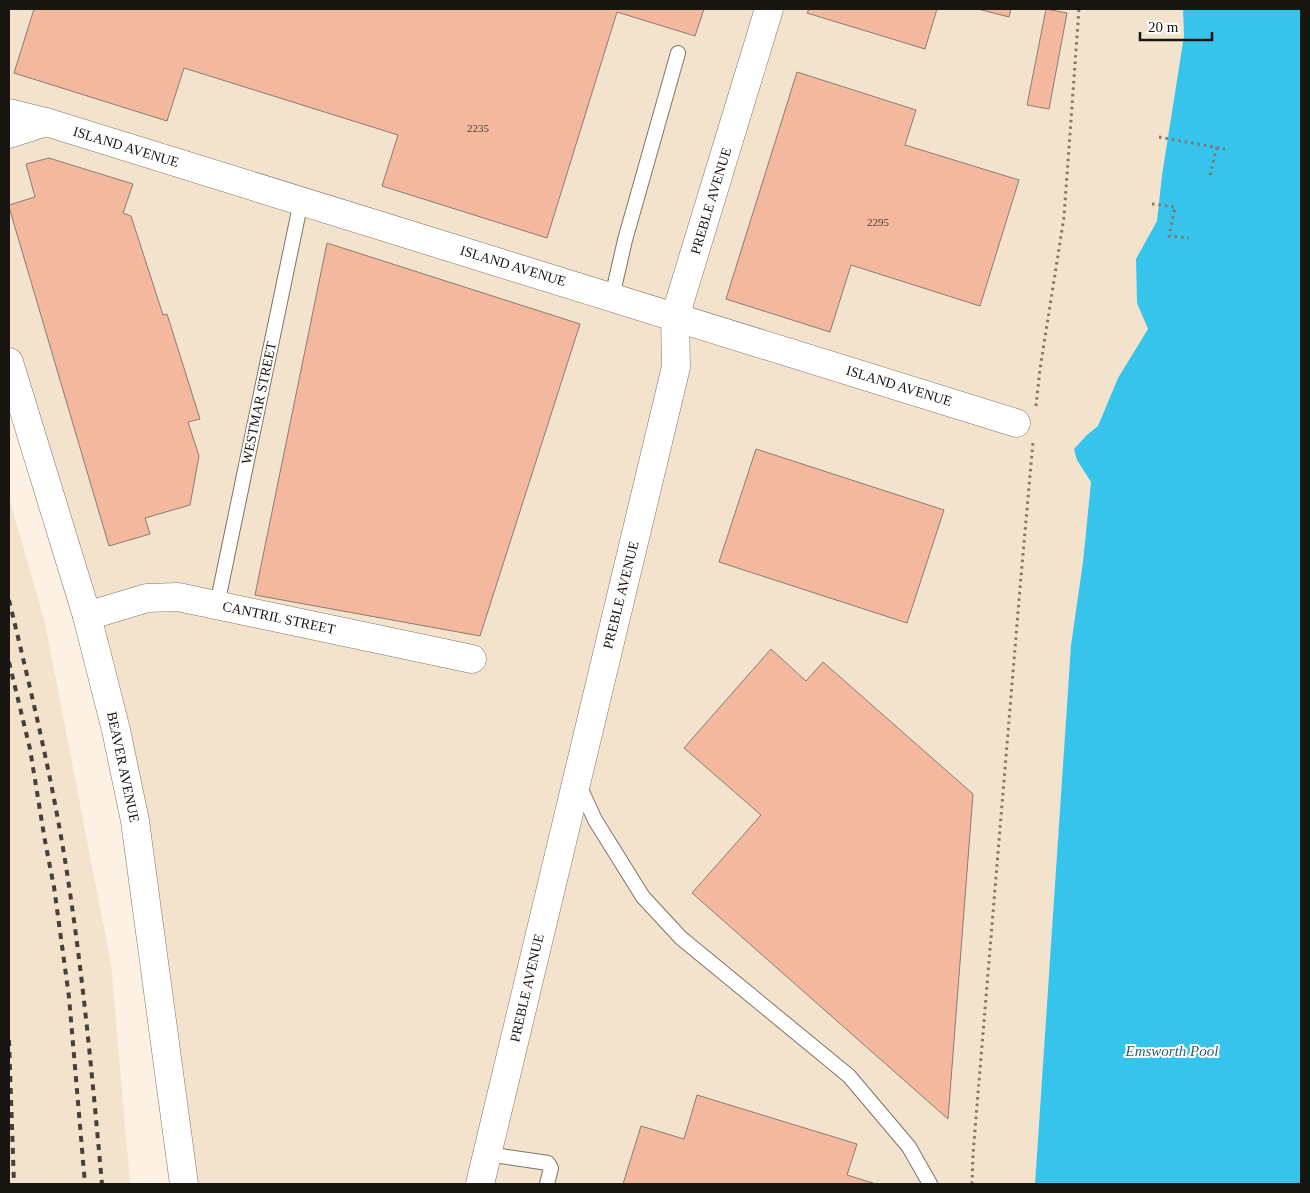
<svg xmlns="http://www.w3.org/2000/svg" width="1310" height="1193" font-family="'Times New Roman',serif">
  <rect width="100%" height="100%" fill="#fcf1e2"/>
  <path fill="#f3e3cd" d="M9,9H1183L1184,36L1162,175L1157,221L1136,259L1137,303L1148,329L1118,378L1098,426L1087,435L1077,460L1091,482L1083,562L1071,645L1035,1184H184L135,821L9,362Z
    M9,497L45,623L111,964L130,1184H9Z"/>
  <path fill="#36c4ec" d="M1183,9H1301V1184H1035L1071,645L1083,562L1091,482L1077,460L1074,449L1087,435L1098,426L1118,378L1148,329L1137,303L1136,259L1157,221L1162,175L1184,36Z"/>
  <path fill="#f3b89e" stroke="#8b7b73" d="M34,9H704L695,36L617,12L547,238L382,186L398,135L184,68L167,121L14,73Z
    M809,9H937L925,49L807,13Z
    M978,9H1011L1009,17Z
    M1046,9L1067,13L1049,109L1027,105Z
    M797,72L916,110L905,145L1019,180L980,306L851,265L830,332L726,299Z
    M49,158L133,184L123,213L131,216L163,315L167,314L200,419L188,422L199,456L190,505L145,518L150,534L109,546L9,207V205L35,197L26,164Z
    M327,243L580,324L480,636L255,595Z
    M756,449L944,510L907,623L719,562Z
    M771,649L806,681L823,662L973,794L948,1119L692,893L761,815L684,748Z
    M697,1095L857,1144L847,1175L876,1184H623L641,1126L684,1139Z"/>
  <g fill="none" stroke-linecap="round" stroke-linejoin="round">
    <defs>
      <path id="service" d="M612,297L625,240L678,53
        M217,605L301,201
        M579,785L595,820L643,897L681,938L849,1076L909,1147L930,1184
        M487,1154L548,1163L551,1168L547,1184"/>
      <path id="minor" d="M9,113L46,122L1016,423
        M87,616L147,598L178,597L472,659
        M480,1184L676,367L675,317L769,9"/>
      <path id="tertiary" d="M9,134L46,122
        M9,362L87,616L116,730L135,821L184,1184"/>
    </defs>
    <use href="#service" stroke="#7e7567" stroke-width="16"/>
    <use href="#minor" stroke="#7e7567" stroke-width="29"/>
    <use href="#tertiary" stroke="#7e7567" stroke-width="29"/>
    <path stroke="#7f786f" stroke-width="3" stroke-dasharray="2.5 4" stroke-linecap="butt" d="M1159,137L1225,149
      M1210,175L1217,147
      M1152,204L1175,207L1169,236L1189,238
      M1036,406L1040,369L1064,217L1079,9
      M972,1184L973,1154L1020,588L1033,442"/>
    <use href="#service" stroke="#fff" stroke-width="14"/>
    <use href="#minor" stroke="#fff" stroke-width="28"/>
    <use href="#tertiary" stroke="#fff" stroke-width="28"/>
    <path stroke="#46413a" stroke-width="4" stroke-dasharray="6 6" stroke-linecap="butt" d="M9,600C32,695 55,790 69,886C84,985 93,1085 102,1184
      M9,662L30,749L45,841L54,887L69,997L85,1184
      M9,1040L14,1184"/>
  </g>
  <g text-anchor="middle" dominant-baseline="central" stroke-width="4" stroke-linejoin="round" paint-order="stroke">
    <g font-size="11" fill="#503e34">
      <text x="478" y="128">2235</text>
      <text x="878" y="222">2295</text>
    </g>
    <g font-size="14" fill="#191510" stroke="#fff">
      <text transform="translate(126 147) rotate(17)">ISLAND AVENUE</text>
      <text transform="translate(711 201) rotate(-73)">PREBLE AVENUE</text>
      <text transform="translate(513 266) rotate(17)">ISLAND AVENUE</text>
      <text transform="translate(899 386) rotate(17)">ISLAND AVENUE</text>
      <text transform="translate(259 403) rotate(-78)">WESTMAR STREET</text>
      <text transform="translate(621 595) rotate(-76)">PREBLE AVENUE</text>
      <text transform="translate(279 618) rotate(12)">CANTRIL STREET</text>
      <text transform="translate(123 767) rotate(78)">BEAVER AVENUE</text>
      <text transform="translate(527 988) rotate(-77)">PREBLE AVENUE</text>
    </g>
    <g font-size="15" font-style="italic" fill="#2a6071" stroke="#fff">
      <text x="1172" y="1051">Emsworth Pool</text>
    </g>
  </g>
  <rect width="1310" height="1193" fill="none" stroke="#191510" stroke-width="20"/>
  <path d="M1140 32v8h72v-8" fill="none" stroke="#191510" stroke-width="2.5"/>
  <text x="1148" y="32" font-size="15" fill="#191510" stroke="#ffffff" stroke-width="4" paint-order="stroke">20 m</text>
</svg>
